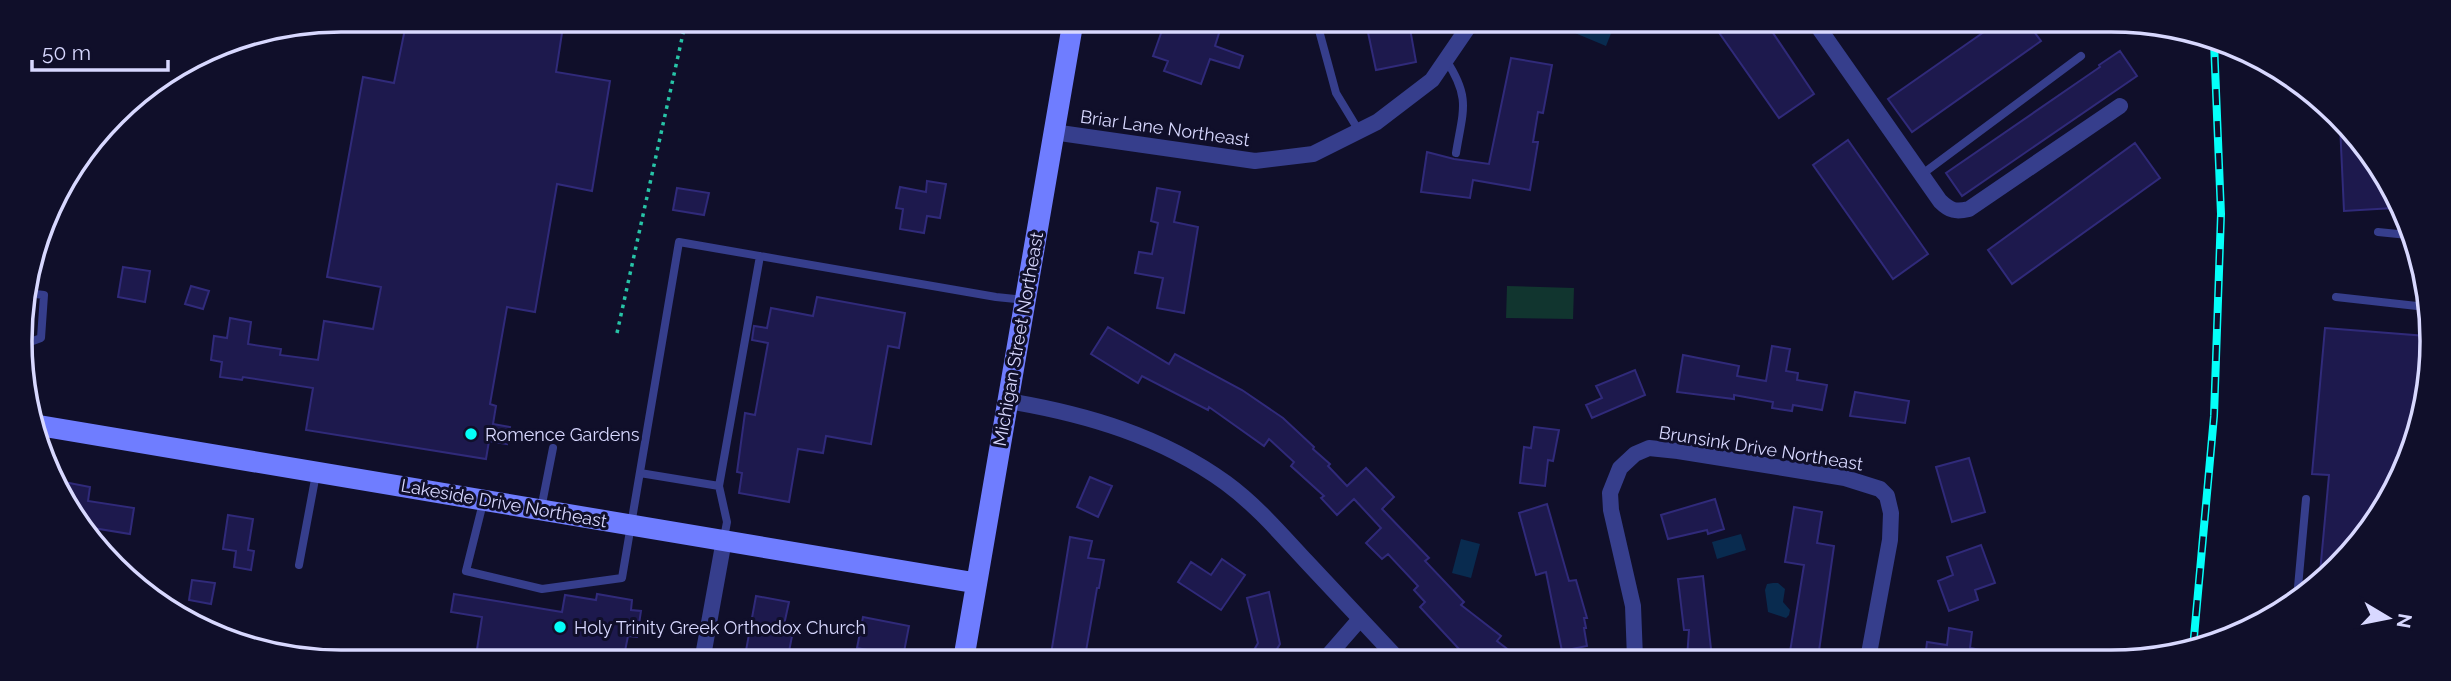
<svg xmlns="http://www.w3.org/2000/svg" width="2451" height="681" font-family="Raleway,sans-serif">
  <rect width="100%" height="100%" fill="#100f2a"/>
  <path fill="#11352f" d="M1507,286L1574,288L1573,319L1506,318Z"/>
  <path fill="#092b4f" d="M1580,23H1594L1612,31L1606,46L1575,33Z
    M1741,534L1746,550L1717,559L1712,542Z
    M1461,539L1480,544L1471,578L1452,573Z
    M1773,583H1778L1785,589L1783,602L1790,610L1789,615L1786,618L1768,612L1765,590L1767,584Z"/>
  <path fill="#1d194d" stroke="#302a7a" stroke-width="2" d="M407,19L564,20L556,72L610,81L592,191L557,184L535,312L507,307L490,404L496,406L493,424L510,427L507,444L489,441L486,459L306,430L313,388L243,377L242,380L220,377L222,362L211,360L214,336L227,338L230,318L251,322L248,344L281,349L280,355L318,360L324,321L373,329L381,287L327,277L363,77L394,83Z
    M1165,22L1182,27L1184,22H1199L1220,30L1215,46L1243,56L1239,68L1210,59L1201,84L1164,71L1168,61L1153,56Z
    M1366,23H1409L1416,62L1376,70Z
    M1713,24H1767L1814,94L1779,118Z
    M1994,25H2029L2041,41L1912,132L1888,99Z
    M2120,51L2137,76L1962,196L1946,173L2100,67L2099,65Z
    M1511,58L1552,65L1543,113L1538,112L1533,142H1538L1530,190L1473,180L1470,198L1421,192L1427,152L1454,159L1489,164Z
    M2340,124L2377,162L2392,197L2393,208L2344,211Z
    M1848,140L1928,254L1893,279L1813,165Z
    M2135,143L2160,178L2012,284L1988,250Z
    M927,181L946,184L940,218L927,216L924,233L900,229L903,209L896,208L900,187L926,192Z
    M677,188L709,193L704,215L673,210Z
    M1157,188L1180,192L1174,222L1198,227L1184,313L1157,308L1163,278L1135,273L1139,252L1152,254L1158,223L1151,221Z
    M123,267L150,271L145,302L118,297Z
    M191,286L209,291L203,309L185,304Z
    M817,297L905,313L899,348L888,346L871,444L826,436L823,453L798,449L789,502L739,493L742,473L737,472L745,413L755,415L768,343L752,340L754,326L767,328L771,308L813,316Z
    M1108,327L1169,364L1175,354L1242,390L1283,418L1314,447L1313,449L1330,464L1328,466L1347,486L1366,468L1394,497L1382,509L1429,558L1425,561L1464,602L1461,605L1501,636L1497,641L1519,658H1468L1458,650L1459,649L1420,607L1425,602L1414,590L1418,586L1388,554L1382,559L1366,543L1381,528L1354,499L1337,515L1321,498L1324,496L1291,466L1294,462L1269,439L1264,446L1209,407L1208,410L1142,376L1138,383L1091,354Z
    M2325,328L2426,336V403L2389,501L2319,584L2329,475L2312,474Z
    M1772,346L1790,349L1786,371L1798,373L1797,380L1827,385L1822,410L1793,405L1792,411L1772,408L1773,402L1734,395V399L1677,392L1683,355L1739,366L1737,376L1766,381Z
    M1635,370L1645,395L1592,418L1586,405L1602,398L1596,386Z
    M1855,392L1909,401L1905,423L1850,416Z
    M1534,427L1559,430L1553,461L1548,460L1545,486L1520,483L1524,447L1531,448Z
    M1969,458L1985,512L1952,522L1936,467Z
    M1090,477L1112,486L1098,517L1077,507Z
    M59,481L90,487L88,501L134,508L130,534L81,526Z
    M1715,499L1724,529L1708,534L1707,530L1668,539L1661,515Z
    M1547,504L1569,581L1576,580L1587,618H1584L1586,628H1584L1587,646L1562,651L1546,572L1536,575L1519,513Z
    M1794,507L1822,512L1817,543L1834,546L1818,658H1789L1804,565L1785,562Z
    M228,515L253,519L248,550L254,551L251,570L234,567L236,551L223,549Z
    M1070,537L1092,541L1088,558L1104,560L1099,588H1097L1085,657L1051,654Z
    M1981,545L1995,583L1975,590L1978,600L1949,611L1938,581L1953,575L1947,557Z
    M1222,559L1245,575L1221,610L1178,582L1191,562L1211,575Z
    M1703,576L1712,658H1687L1689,630H1684L1678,579Z
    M192,580L215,583L211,604L189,600Z
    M1269,592L1280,644L1272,657H1250L1258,643L1247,598Z
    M454,594L562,612L565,595L596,600L597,594L632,600L631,610L641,611L637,637L628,636L624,656H476L482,617L451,612Z
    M756,596L789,602L782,634L792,636L788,657L745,656Z
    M863,617L909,626L903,657L857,648Z
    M1949,628L1972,632L1970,648L1981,650L1980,659H1925L1927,642L1947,645Z"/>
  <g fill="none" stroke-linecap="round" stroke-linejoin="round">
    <path stroke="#27c4a7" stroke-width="3.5" stroke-dasharray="3.5 5" stroke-linecap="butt" d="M617,333L686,20"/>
    <path stroke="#363e8c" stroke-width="8" d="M1317,23L1336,93L1359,131
      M1446,60C1471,98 1463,110 1456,153
      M1921,175L2081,56
      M2378,232L2408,235
      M2336,297L2426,307
      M22,345L41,338L44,295L27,293
      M640,473L719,486
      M483,503L466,571L542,589L622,578L679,242L996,297L1025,300
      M541,509L553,448
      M724,538L727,522L719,486L760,256
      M299,565L316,474
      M2297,598L2306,499"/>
    <path stroke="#363e8c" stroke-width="16" d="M1816,24L1940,201C1950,211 1956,212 1969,209L2120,106
      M1053,132L1255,161L1313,154L1377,122L1432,80L1471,23
      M1008,401C1086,414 1161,436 1226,483C1256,505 1280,533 1306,561C1336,593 1367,626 1397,658
      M703,656L724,540
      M1326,658L1360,619
      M1635,658L1633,606L1611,510L1610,493L1620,468L1635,454L1649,448L1678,451L1845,478L1880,489L1887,496L1891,513L1890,540L1868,659"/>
    <path stroke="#6f7dff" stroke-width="21" d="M30,424L976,583
      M964,657L1073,22"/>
    <defs>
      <path id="rail" d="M2193,648L2214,416L2221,214L2214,42"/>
    </defs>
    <use href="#rail" stroke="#04fff9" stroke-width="8"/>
    <use href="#rail" stroke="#100f2a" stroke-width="5" stroke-dasharray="16" stroke-linecap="butt"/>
  </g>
  <g fill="#04fff9" stroke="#100f2a" stroke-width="2.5">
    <circle cx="471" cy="434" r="7"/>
    <circle cx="560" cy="627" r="7"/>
  </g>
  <g text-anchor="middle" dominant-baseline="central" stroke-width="6" stroke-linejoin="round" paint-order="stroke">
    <g font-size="18" fill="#d8d8ff" stroke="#100f2a">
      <text transform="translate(1165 128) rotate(8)">Briar Lane Northeast</text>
      <text transform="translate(1018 339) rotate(-80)">Michigan Street Northeast</text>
      <text transform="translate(1761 448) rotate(9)">Brunsink Drive Northeast</text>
      <text transform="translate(504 503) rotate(10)">Lakeside Drive Northeast</text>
    </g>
    <g font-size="18" fill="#d8d8ff" stroke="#100f2a" text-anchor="start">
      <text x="485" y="434">Romence Gardens</text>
      <text x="574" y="627">Holy Trinity Greek Orthodox Church</text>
    </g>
  </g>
  <path d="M0 0H2451V681H0ZM341 32H2111A309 309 0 0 1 2420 341V341A309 309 0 0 1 2111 650H341A309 309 0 0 1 32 341V341A309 309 0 0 1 341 32Z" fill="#100f2a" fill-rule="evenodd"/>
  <path fill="none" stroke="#d8d8ff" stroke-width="3.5" d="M341 32H2111A309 309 0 0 1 2420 341V341A309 309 0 0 1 2111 650H341A309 309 0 0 1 32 341V341A309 309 0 0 1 341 32Z"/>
  <g transform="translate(2388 618) rotate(100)" stroke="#100f2a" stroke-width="5" paint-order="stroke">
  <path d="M0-5L12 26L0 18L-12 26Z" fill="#d8d8ff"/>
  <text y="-10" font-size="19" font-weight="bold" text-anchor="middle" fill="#d8d8ff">N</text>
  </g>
  <path d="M32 60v10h136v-10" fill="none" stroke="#d8d8ff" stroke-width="3.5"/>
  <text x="42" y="60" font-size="21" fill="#d8d8ff" stroke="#100f2a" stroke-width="5" paint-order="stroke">50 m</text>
</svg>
